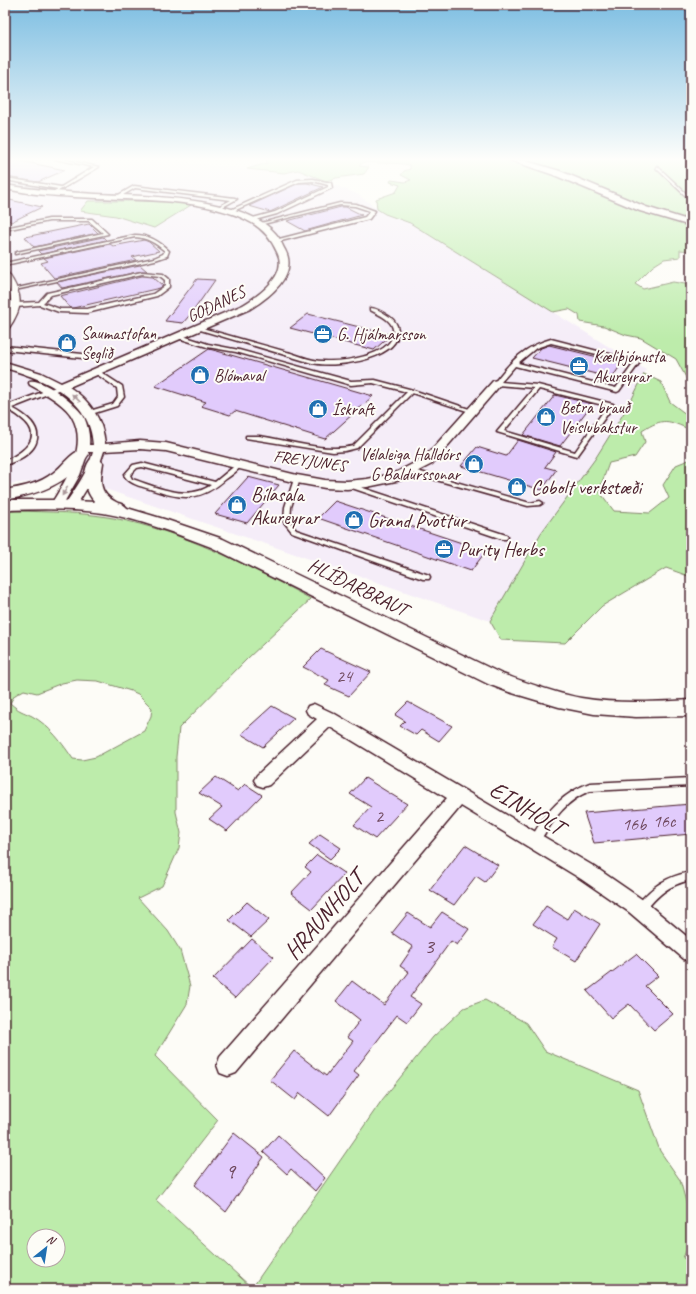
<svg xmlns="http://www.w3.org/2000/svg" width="696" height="1294" font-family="Caveat,sans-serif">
  <rect width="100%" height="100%" fill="#fdfcf7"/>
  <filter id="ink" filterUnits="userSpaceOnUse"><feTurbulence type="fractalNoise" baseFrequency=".025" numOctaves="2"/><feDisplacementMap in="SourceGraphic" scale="8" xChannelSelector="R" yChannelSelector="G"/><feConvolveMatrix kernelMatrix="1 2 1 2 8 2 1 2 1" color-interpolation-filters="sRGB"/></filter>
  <g filter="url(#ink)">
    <path fill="#f5edf8" d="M5,158H148L284,173L298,170L357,194L385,214L410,223L646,370L630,403L595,459L541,533L490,621L108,490L59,480L5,484Z"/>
    <path fill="#bdecab" stroke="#84866b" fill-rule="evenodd" d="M266,158H691V251L680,250V257L664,259L653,266L635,284L643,289L673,282L691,285V399L689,383L676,359L641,338L626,335L604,326L580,322L579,315L569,309L553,312L410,223L385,214L377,209L376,199L396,192L400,185L390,182L391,180L405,182L411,180L401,175L404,171L410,169V165C395,162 379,164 364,162L359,166L369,167L364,174L336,178L326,181L298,170L284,173L247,169L267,163Z
      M88,201H167L191,205L154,228L116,216L80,211Z
      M644,374L661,382L670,402L691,418V430C667,420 664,417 642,431L645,442L635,457L609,463L599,491L614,511L650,513L669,498L663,485L676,465L691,459V577L666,568L602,606L565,643L501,640L490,621L541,533L595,459L630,403Z
      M16,511C48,512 81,512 113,518C183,531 249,566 311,599L248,658L179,728L176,757V812L181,833L179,848L162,886L138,898L168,931L180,950L190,986L187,1004L155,1056L218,1120L156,1200L252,1288L382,1100L433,1037L464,1008L485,1000L526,1023L545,1051L638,1090L660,1151L680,1180L691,1220V1239L683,1258L691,1261V1289H5V512ZM77,680L98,681L131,691L138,694L152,708L151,716L144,731L96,757L82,760L73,759C63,744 49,725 32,716C22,711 20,712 10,703L15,695L24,690L37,693L62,683ZM34,1236H58V1260H34Z"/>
    <path fill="#e1cbfc" stroke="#4a1f2b" d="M5,158H6L65,170L38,182L5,177Z
      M299,183H307L323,187L270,212L249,206Z
      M5,199L42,207L11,222L5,216Z
      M341,207H346L362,215L305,231L287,221Z
      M89,224L98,233L34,247L25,237Z
      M103,237L106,240L41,254L38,251Z
      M144,240L149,242L159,251L132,257L136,260L54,278L41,263L48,261L44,258L110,244L113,246Z
      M140,265L147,271H142L62,288L57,282Z
      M142,276L153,277L163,286L160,288L73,308H70L60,296Z
      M197,279L215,280L194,310L183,323L165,321Z
      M308,314L391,335L374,350L290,328Z
      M549,345L622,363L612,378L532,358L541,348Z
      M209,349L217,351L373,396L325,439L235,411L230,415L201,406L206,402L155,386Z
      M555,395L592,404L560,446L523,435Z
      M518,440L556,452L545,467L556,470L542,490L461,466L477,447L506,456Z
      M248,477L279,485L247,523L215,514Z
      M335,501L486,551L471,571L318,518Z
      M321,649L371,672L349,696L325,685L329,680L303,667Z
      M408,702L452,726L439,741L421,730L416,735L400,726L405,721L395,715Z
      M272,706L294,718L263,747L241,734Z
      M216,777L238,791L245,784L262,795L227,831L209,819L222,807L199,793Z
      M365,778L407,804L375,839L354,825L371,807L350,794Z
      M691,804V834L594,843L584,813Z
      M320,834L341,848L330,859L309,844Z
      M465,845L498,865L485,882L476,876L454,905L430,890Z
      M317,855L345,874L312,909L291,893L311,872L305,867Z
      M247,902L269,920L251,937L229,920Z
      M546,906L567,919L574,908L600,924L576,961L552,947L557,939L533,924Z
      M442,912L469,929L457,945L451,941L410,997L421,1004L407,1022L397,1015L354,1071L359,1075L329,1116L300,1093L295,1100L270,1080L294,1051L326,1076L353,1041L347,1037L360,1020L336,1001L352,981L384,1005L409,972L400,966L413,947L392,933L408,913L430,927Z
      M252,939L274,957L235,998L213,979Z
      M636,954L658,976L645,986L673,1014L654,1030L629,1004L611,1018L587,991Z
      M234,1133L264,1157L226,1212L195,1185Z
      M278,1135L325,1178L315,1191L291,1169L287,1174L263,1152Z"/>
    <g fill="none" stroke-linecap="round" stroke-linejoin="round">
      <defs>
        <path id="service" d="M50,158H57L99,167L53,194L52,192L58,189L5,180V178L61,187L94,167Z
          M657,166L691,198V201L656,168Z
          M313,179L331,183L332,188L277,214L251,221H249V219L275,212L328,187V185L313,181L299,182L231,212L228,211L297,180Z
          M134,186L235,198L237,199L219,209L217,208L218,207L231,200L135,188L118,198L115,197Z
          M340,203L356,204L375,211L369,219L277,242H275V240L365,217L370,211L355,206L340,205L259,225L257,224Z
          M49,219H92L108,234L15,254V253L17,252L103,233L89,221H49L5,230V228Z
          M135,235C149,235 159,241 169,251L167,256L155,260L15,290L13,289L154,258L163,254L165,251C155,243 148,238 135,237L5,265V263Z
          M142,272L163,274L169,279V287L157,296L87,313L59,312L40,305L16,307L13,305L16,303L39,302L47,293ZM142,274L160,276L165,280V286L153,294L87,309H60L43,303L51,295Z
          M370,308C377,308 384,313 390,317C396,321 399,328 398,335C392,361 334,368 312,363L197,329L202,328C230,336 259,344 287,352C299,355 310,361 323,361C341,362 388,357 393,335C396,321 380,315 370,310Z
          M13,310L15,311V313L5,316V312Z
          M180,335L208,344L239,350L351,381L375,380L413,390L475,411L474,412H470L412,393L357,448L345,451L333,452L246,438V436H259C288,440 324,453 353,446L407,392L373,383L351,385L236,352L207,347L178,338L177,337Z
          M551,339L640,362L619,391L617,392L515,366L501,382L538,385L613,404L614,405L578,455L576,456L497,432L534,388L497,385L494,383C510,362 525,346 551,339ZM551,343L634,363L616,388L518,363L536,348ZM539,389L607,406L575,452L504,431Z
          M5,346L92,355L95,357L92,359L5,350Z
          M95,371H99L122,386L124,397L117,406L85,416L83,415V413L113,404L118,397L117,388L95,373Z
          M61,385L63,386V388L12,408C50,427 43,453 5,465V461C23,452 46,437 21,418C16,414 11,410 5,410V404L8,405Z
          M142,463L215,482L237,464L239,463L242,465C238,470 232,475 226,479C200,502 182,500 150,489C140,486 129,484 124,475L125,474L133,465ZM142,467L211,485C187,502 157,487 132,479L130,475L137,468Z
          M410,469L530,503L540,501L543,503L540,505L528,506L408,472V470Z
          M297,477L300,479L291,507L290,522L296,530L429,575L430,577L429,579H423L292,532L284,522L285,507L294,479Z
          M348,483L506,535L508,537L506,539H502L346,486V484Z
          M691,778V786L590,791C565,800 552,822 538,844L535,845L532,844L530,841C543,815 562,793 590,783Z
          M691,872V880C668,885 658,895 644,912L640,914L636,912L635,909L636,906C653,886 665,877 691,872Z"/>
        <path id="minor" d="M506,158H516L560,171L646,207L691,221V226L640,211L554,175L507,159Z
          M5,185C35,190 65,192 96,194C143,196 244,196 276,234C280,238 282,245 285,250C299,275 268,298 250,309L69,387C90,400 103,420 105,444L140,441L166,443L297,475L325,480L347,481L367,479L393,474L424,458L493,381L497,380L502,383L432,464L401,480L367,487L347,489L325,488L297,483L166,451L140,449L104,451L97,472L76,506L74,509H66L64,506C75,489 88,472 93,452H88L80,475L62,506L60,509H52L50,506C65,481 89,447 72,417C65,404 43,392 30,385L29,383L30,381C43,378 78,406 84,417C88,426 90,436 89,445H93C91,398 44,379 5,368V362L41,373L61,383L243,305C259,295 289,275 277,252C271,239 264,230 252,223C211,199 144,200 97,198C74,197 51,196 28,193L5,189Z
          M5,272L8,273C23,295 24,307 8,329L5,330C5,327 4,323 5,320C7,313 12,308 11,300C11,289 5,284 5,272Z
          M314,704L335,714L595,867L643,900L691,940V961L684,959L629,912L581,879L461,806L236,1073L228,1076L220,1073L217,1065L220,1057L447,798L330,727L269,785L263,787L257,785L254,780L257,775L317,719L308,714L306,710L308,706Z"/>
        <path id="tertiary" d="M82,450L87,451L89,454C69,484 39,494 5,500V490C22,487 39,484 53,473C62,467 71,452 82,450Z
          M95,458L100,460L103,463C100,481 98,493 116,502C120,504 124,504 127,508L167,520L223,539L502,674C528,683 554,693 581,698C617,704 655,702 691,700V716L636,717L594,714L559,707L509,692L488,684L211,547C176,534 140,519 103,513C71,508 37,509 5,510V500H54L95,502C85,492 81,472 90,460Z"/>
      </defs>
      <use href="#service" stroke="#4a1f2b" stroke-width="3"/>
      <use href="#minor" stroke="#4a1f2b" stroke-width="3"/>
      <use href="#tertiary" stroke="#4a1f2b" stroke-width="3"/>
      <use href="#service" fill="#fdfcf7" fill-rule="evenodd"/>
      <use href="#minor" fill="#fdfcf7" fill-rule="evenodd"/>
      <use href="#tertiary" fill="#fdfcf7" fill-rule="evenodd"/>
    </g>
    <defs><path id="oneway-solid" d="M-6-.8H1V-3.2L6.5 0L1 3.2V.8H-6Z"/></defs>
    <g fill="#ac999b">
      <use href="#oneway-solid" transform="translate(76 398) rotate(-137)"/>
      <use href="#oneway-solid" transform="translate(65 491) rotate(121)"/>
    </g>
  </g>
  <linearGradient id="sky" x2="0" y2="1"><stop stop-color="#7dbee2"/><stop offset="0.47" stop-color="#fefefb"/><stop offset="1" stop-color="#fefefb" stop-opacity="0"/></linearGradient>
  <rect width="696" height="339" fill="url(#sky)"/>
  <defs>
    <symbol id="office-disc" viewBox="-11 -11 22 22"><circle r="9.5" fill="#1f6fb2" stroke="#fdfcf7"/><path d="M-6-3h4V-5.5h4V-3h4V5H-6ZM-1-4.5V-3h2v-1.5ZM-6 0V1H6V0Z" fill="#fff"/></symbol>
    <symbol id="shop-disc" viewBox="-11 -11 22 22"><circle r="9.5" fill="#1f6fb2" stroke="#fdfcf7"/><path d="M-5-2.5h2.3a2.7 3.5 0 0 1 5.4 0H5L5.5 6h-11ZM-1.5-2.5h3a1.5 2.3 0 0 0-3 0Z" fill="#fff"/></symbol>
  </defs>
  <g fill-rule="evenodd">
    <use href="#office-disc" x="312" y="323" width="22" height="22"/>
    <use href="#shop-disc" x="56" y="332" width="22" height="22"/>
    <use href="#office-disc" x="568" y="355" width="22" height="22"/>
    <use href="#shop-disc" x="189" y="364" width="22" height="22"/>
    <use href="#shop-disc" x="307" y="398" width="22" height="22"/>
    <use href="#shop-disc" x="535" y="406" width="22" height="22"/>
    <use href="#shop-disc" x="463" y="453" width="22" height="22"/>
    <use href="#shop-disc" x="506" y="476" width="22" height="22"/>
    <use href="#shop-disc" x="226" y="494" width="22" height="22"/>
    <use href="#shop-disc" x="343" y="509" width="22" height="22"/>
    <use href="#office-disc" x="433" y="538" width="22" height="22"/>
  </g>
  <g text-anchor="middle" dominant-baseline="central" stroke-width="4" stroke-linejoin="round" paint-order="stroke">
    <g font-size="17" fill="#4a1f2b" stroke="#fdfcf7">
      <text transform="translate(216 304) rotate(-26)">GOÐANES</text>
      <text transform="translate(310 461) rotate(8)">FREYJUNES</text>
    </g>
    <g font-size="17" fill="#4a1f2b" stroke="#fdfcf7" text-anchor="start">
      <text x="81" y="333">Saumastofan<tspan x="81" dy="20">Seglið</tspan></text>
      <text x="337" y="334">G. Hjálmarsson</text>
      <text x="593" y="356">Kæliþjónusta<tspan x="593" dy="20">Akureyrar</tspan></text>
      <text x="214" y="375">Blómaval</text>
      <text x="560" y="407">Betra brauð<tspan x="560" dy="20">Veislubakstur</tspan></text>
      <text x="332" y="409">Ískraft</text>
      <text x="460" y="454" text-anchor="end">Vélaleiga Halldórs<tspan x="460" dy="20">G Baldurssonar</tspan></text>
    </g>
    <g font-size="18" fill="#704a5f">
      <text x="344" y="676">24</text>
      <text x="379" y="816">2</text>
      <text x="664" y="821">16c</text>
      <text x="634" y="824">16b</text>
    </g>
    <g font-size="20" fill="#4a1f2b" stroke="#fdfcf7" text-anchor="start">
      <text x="531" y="487">Cobolt verkstæði</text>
      <text x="251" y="494">Bílasala<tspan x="251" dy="23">Akureyrar</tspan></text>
      <text x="368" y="520">Grand Þvottur</text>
      <text x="458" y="549">Purity Herbs</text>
    </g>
    <g font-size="20" fill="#4a1f2b" stroke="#fdfcf7">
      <text transform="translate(358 587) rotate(26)">HLÍÐARBRAUT</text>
    </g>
    <g font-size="22" fill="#704a5f">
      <text x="429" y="946">3</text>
      <text x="230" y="1171">9</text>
    </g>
    <g font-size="24" fill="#4a1f2b" stroke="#fdfcf7">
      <text transform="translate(527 808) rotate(31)">EINHOLT</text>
      <text transform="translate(324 915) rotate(-49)">HRAUNHOLT</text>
    </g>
  </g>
  <rect width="696" height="1294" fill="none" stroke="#fdfcf7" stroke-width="20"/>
  <rect x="10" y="10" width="676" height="1274" fill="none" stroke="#4a1f2b" stroke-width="1.5" filter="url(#ink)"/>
  <g transform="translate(46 1248) rotate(30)"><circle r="19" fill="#fdfcf7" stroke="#b5a4a5"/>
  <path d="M0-3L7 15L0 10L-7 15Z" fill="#1f6fb2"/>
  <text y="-6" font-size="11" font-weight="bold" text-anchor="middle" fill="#4a1f2b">N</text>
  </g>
</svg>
